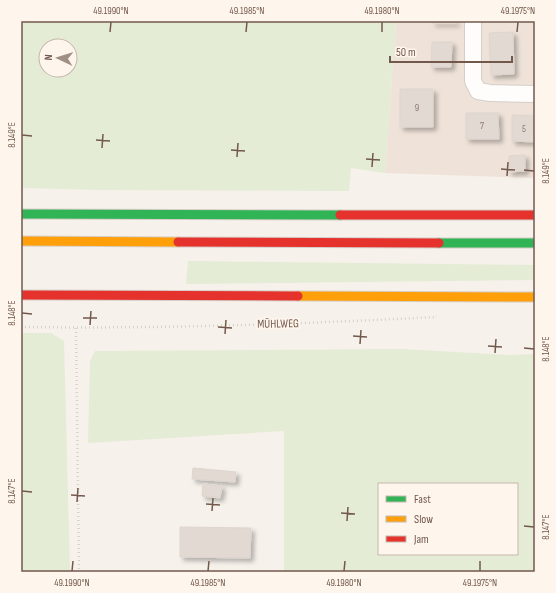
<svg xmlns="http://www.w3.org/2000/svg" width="556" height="593" font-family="'Sofia Sans Condensed',sans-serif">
  <defs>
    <filter id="shadow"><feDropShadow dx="3.5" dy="3.5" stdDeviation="2" flood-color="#0004"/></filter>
  </defs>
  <rect width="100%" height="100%" fill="#f6f1eb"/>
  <path fill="#efe3d9" d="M396,21H535V178L385,173Z"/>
  <path fill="#e4ecd6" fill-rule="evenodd" d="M21,21H396L385,173L351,168L349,191L99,190L21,188ZM46,46H70V70H46Z
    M188,261L535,265V280L186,284Z
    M21,333H51L64,341L70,572H21Z
    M401,349L511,355L535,354V572H284V431L88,443L90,361L95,351ZM379,484H517V554H379Z"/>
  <path fill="#e2d9d3" stroke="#dfd4ce" filter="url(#shadow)" d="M432,21H456V23H432Z
    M513,32L514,74L491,75L489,33Z
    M432,42H452L451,67H431Z
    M400,89H433V127H400Z
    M466,113H498L499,139H466Z
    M512,115L535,116V142L512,141Z
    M525,155V171L509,172V156Z
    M193,468L236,472L235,482L192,479Z
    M203,484L222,486L220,498L202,496Z
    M180,527L251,528L250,558L180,557Z"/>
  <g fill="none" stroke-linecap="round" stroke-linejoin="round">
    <defs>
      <path id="street" d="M473,21V81L478,91L490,93L535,94"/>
      <path id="fast" d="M21,214L340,215
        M439,243H535"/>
      <path id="slow" d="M21,241L178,242
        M298,296L535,297"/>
      <path id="jam" d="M340,215H535
        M178,242L439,243
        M21,295L298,296"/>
    </defs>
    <use href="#street" stroke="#d5cec9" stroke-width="18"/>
    <use href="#fast" stroke="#d6cec8" stroke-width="11"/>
    <use href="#slow" stroke="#d6cec8" stroke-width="11"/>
    <use href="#jam" stroke="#d6cec8" stroke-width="11"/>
    <path stroke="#d7d0cb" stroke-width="2.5" stroke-dasharray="1 3" stroke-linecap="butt" d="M21,327C160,329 298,324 437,317
      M76,328L79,572"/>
    <use href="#street" stroke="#fefdfc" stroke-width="16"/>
    <use href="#fast" stroke="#30b455" stroke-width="9"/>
    <use href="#slow" stroke="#ff9f0a" stroke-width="9"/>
    <use href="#jam" stroke="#e5322d" stroke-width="9"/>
  </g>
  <path fill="none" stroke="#73584c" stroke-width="1.5" d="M110,32L111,22M246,32L247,22M382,32V22M517,32L518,22M22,135L32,136M96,140L110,141M102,148L103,134M231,150L245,151M237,157L238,143M366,159L380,160M372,167L373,153M501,169L515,170M524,170L534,171M507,176L508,162M22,313L32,314M83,318H97M90,325L91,311M218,327L232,328M225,334L226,320M353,336L367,337M360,344L361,330M488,346L502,347M524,348L534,349M495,353L496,339M22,491L32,492M71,495L85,496M77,502L78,488M206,504L220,505M212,511L213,498M341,513L355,514M347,521L348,507M524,526L534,527M72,571L73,561M208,571L209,561M344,571L345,561M480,571V561"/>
  <g text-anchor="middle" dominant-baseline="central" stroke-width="3.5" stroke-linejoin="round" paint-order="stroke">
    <g font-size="10" fill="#907a70">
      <text x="417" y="108">9</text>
      <text x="482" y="126">7</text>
      <text x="524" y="129">5</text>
    </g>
    <g font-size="12" fill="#73584c" stroke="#fef6ec">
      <text transform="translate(278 324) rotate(-1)">MÜHLWEG</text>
    </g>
  </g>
  <rect width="556" height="593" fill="none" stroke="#fef6ec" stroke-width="44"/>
  <rect x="378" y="483" width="140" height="72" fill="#fef6ec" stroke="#c6b7ac"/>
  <rect x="386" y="496" width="20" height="6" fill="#30b455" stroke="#c6b7ac"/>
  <text x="414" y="503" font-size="12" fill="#73584c">Fast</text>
  <rect x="386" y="516" width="20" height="6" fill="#ff9f0a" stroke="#c6b7ac"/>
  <text x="414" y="523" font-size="12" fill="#73584c">Slow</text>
  <rect x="386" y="536" width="20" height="6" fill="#e5322d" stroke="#c6b7ac"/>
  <text x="414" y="543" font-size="12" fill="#73584c">Jam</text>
  <g transform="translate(58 58) rotate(274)"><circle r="19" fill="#fef6ec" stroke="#c6b7ac"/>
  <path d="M0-3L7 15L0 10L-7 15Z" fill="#a18e84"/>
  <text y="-6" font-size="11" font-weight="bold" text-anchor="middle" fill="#73584c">N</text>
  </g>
  <path d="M390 56v6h122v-6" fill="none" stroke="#73584c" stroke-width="2"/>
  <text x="396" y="56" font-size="12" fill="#73584c" stroke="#fef6ec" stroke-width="3" paint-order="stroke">50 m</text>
  <rect x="22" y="22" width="512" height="549" fill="none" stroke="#73584c" stroke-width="1.5"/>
  <g font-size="10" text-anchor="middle" fill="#73584c">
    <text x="111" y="14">49.1990°N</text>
    <text x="247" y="14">49.1985°N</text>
    <text x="382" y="14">49.1980°N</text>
    <text x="518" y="14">49.1975°N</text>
    <text transform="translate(11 135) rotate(-90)" y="4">8.149°E</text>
    <text transform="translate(545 171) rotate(-90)" y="4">8.149°E</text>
    <text transform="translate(11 313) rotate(-90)" y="4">8.148°E</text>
    <text transform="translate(545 349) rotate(-90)" y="4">8.148°E</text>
    <text transform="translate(11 491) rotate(-90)" y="4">8.147°E</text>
    <text transform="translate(545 527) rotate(-90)" y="4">8.147°E</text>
    <text x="72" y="586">49.1990°N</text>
    <text x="208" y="586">49.1985°N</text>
    <text x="344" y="586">49.1980°N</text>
    <text x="480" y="586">49.1975°N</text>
  </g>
</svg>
